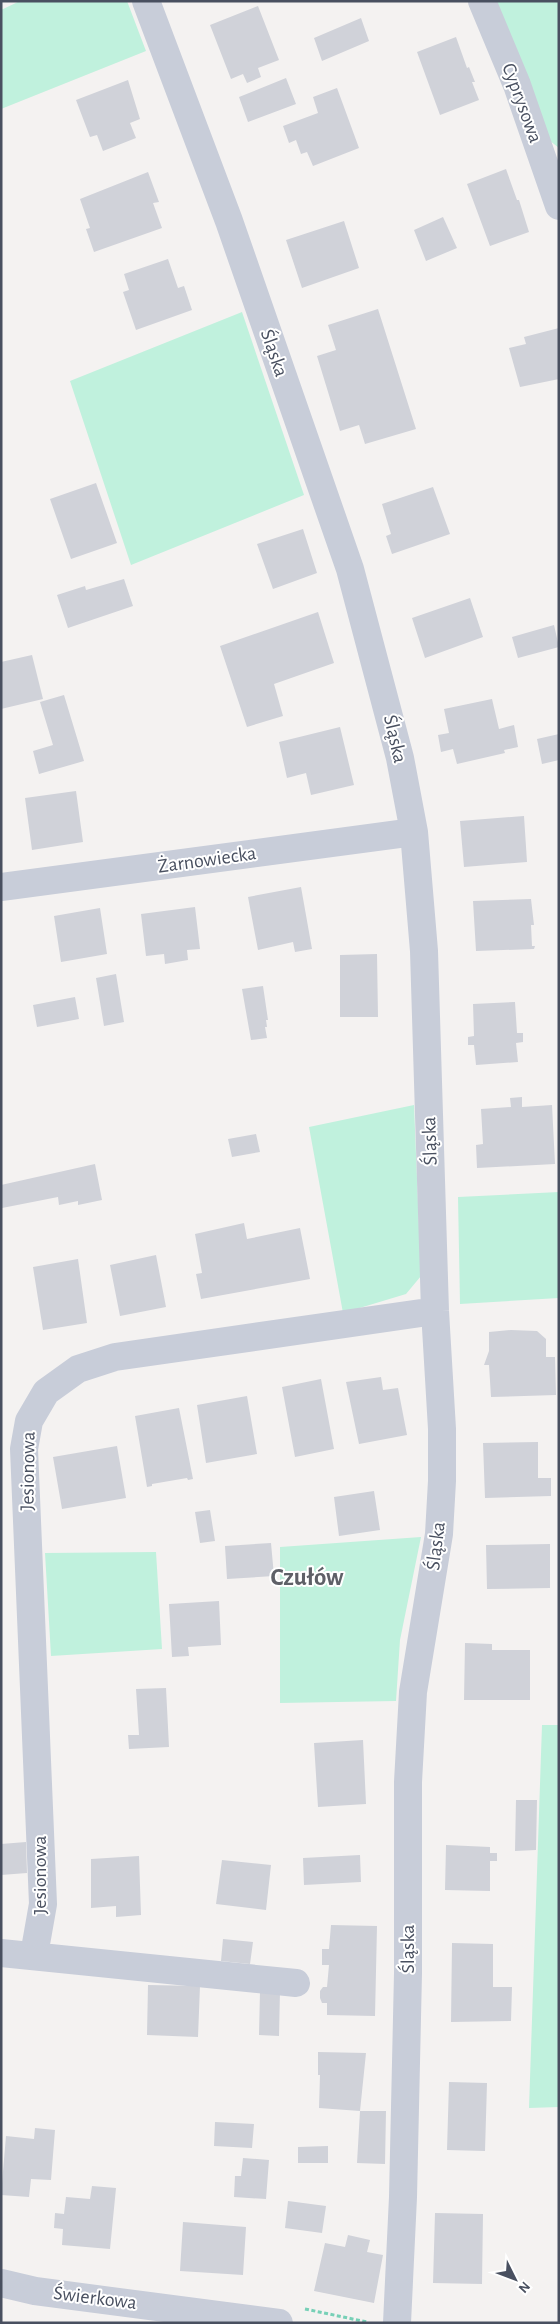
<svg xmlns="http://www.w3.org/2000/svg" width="560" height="2324" font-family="'Alegreya Sans',sans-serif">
  <rect width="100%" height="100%" fill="#f4f2f1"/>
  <path fill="#c0f1dd" d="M20,1H127L146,51L1,109V10Z
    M489,1H559V148L544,136Z
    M242,312L304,495L131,565L70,381Z
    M414,1105L421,1276L406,1294L343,1313L309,1127Z
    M559,1192V1298L460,1304L458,1197Z
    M421,1537L400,1640L396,1701L280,1703V1547Z
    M156,1552L162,1649L51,1656L45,1553Z
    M542,1725H559V2107L529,2108Z"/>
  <path fill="#d0d2d9" d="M258,6L279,60L258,68L261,77L247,83L243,74L231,79L210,25Z
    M361,18L369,41L322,61L314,38Z
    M456,37L467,68L469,67L475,82H472L479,100L440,115L417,52Z
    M286,78L296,104L248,122L239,97Z
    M128,80L140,119L130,123L136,138L103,151L97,135L90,137L76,100Z
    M337,88L359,148L313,166L307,152L301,154L296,140L289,143L283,126L318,113L313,97Z
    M506,169L517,200H519L529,232L490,246L467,184Z
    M148,172L159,202L153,203L162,228L94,252L86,229L90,228L80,199Z
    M443,217L457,248L426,261L414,230Z
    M344,221L359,268L302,288L286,240Z
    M168,259L178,288L184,286L192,310L136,330L123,292L129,290L124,274Z
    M378,309L416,429L365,444L359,425L340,431L317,356L336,350L328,325Z
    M559,328V379L520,387L509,348L526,344L524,337Z
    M96,483L117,543L71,559L50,499Z
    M433,487L450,534L392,554L386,536L391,534L382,504Z
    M303,529L317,573L273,589L257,544Z
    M124,579L133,606L68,628L57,595L85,586L86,590Z
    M470,598L483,637L425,658L412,618Z
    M318,612L334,663L274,684L283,716L247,727L220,646Z
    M554,625L559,647L518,658L512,637Z
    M32,655L43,699L1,709V662Z
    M64,695L84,761L39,774L33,751L53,745L40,702Z
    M492,699L499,729L514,725L518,747L504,750L505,753L457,764L453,749L441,752L438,735L449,733L444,709Z
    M340,727L354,785L311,795L306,773L287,778L279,742Z
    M559,734V760L542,764L537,739Z
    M76,791L83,842L32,850L25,798Z
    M524,816L527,862L464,867L460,821Z
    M301,887L312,949L295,952L293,942L258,950L248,897Z
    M531,899L534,925H531L532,946H535L534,949L476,951L473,901Z
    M195,907L200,949L187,950L188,960L165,964L164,954L146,956L141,914Z
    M100,908L107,954L61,962L54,916Z
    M377,954L378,1017H340V955Z
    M116,974L124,1022L104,1026L96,978Z
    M263,986L268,1020H266L267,1027H265L267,1038L251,1040L242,989Z
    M75,997L79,1019L37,1027L33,1005Z
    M515,1002L517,1033H523V1042L516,1043L518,1062L476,1065L474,1045H468V1037L474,1036L473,1004Z
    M522,1097V1107L552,1105L555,1164L477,1168L476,1145L483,1144L481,1109L511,1107L510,1098Z
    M256,1134L260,1152L232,1157L228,1139Z
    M95,1164L102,1200L78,1205V1201L59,1205L58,1197L2,1208L1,1185Z
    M244,1223L247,1239L300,1228L310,1279L201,1299L196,1274L202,1273L195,1234Z
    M156,1255L166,1307L120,1316L110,1265Z
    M78,1259L87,1323L43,1330L33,1267Z
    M511,1330L537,1331L546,1339V1357H555L556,1395L491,1397L489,1365H484L489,1351V1332Z
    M381,1377L383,1390L398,1388L407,1435L359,1444L346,1382Z
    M321,1379L334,1449L295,1457L282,1387Z
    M247,1396L257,1454L206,1463L197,1405Z
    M179,1408L193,1479L188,1480L187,1478L152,1484V1486L147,1487L135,1416Z
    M538,1442V1478H551V1496L485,1498L483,1443Z
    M117,1446L126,1498L62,1509L53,1457Z
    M374,1491L380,1530L339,1536L334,1497Z
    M210,1510L215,1541L200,1543L195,1512Z
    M271,1543L274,1576L227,1579L225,1546Z
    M550,1544V1588L487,1589L486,1545Z
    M219,1601L221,1645L188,1647L189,1656L172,1657L169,1604Z
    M465,1643L492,1644V1650H530V1700H464Z
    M166,1688L169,1747L129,1749L128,1735H139L136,1689Z
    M363,1740L366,1804L318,1807L314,1743Z
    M516,1800H537L536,1850L515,1851Z
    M26,1842L27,1873L1,1875V1844Z
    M446,1845L490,1847V1853H497V1861H490V1891L445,1890Z
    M360,1855L361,1882L304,1885L303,1858Z
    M139,1856L141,1915L116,1917V1906L91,1908V1859Z
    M222,1860L271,1865L266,1910L216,1904Z
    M331,1925L377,1926L375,2016L327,2015V2003H322L320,1998V1991L323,1987H327L329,1965H322V1949H329Z
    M223,1939L253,1942L250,1964L221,1961Z
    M452,1943L493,1944V1987H512L511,2021L451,2022Z
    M148,1985L200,1986L198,2037L147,2035Z
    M260,1991H280L279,2036L259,2035Z
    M318,2052L366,2053L360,2111L319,2108L320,2075H318Z
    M449,2082L487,2083L485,2151L447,2150Z
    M360,2111H386L385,2164L357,2163Z
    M215,2122L254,2124L252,2148L214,2146Z
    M35,2128L55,2130L51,2180L31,2179L29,2197L1,2195L6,2136L34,2139Z
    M328,2146V2163H298V2147Z
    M243,2158L269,2160L266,2199L234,2197L235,2176H241Z
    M92,2186L116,2188L110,2249L62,2245L63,2229L54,2228L55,2213L64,2214L66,2197L90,2199Z
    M288,2201L326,2206L322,2233L285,2228Z
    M435,2213L483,2214L482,2284L433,2283Z
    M183,2222L246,2227L243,2275L180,2271Z
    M348,2235L370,2240L367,2252L383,2255L374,2303L314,2291L325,2243L345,2247Z"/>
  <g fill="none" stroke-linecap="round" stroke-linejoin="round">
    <path stroke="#77d0b7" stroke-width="3" stroke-dasharray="4 2.5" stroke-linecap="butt" d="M305,2309L367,2322"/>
    <path stroke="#c8cdd9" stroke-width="28" d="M146,1L229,221L350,569L400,758L414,832L424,951L435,1311L442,1429V1481L439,1534L413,1692L408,1782V1973L403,2197L397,2323
      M482,1L517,85L559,206
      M1,887L414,832
      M1,1953L296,1983
      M34,1955L43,1904L24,1449L29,1421L46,1392L78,1369L115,1357L435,1311
      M1,2283L35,2291L279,2323"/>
  </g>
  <g text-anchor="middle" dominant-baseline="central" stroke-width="4" stroke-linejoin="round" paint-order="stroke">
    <g font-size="20" fill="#495060" stroke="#fff">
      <text transform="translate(522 103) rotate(70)">Cyprysowa</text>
      <text transform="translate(274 353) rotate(71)">Śląska</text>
      <text transform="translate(395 739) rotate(77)">Śląska</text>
      <text transform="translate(207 860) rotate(-8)">Żarnowiecka</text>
      <text transform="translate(430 1141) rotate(-92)">Śląska</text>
      <text transform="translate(28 1471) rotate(-89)">Jesionowa</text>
      <text transform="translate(436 1546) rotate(-83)">Śląska</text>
      <text transform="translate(40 1875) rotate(-90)">Jesionowa</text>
      <text transform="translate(408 1949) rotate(-90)">Śląska</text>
      <text transform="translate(95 2298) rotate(7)">Świerkowa</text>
    </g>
    <g font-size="25" font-weight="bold" fill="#5e6067" stroke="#fff">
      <text x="307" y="1577">Czułów</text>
    </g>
  </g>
  <rect width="560" height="2324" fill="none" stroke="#495060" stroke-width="5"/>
  <g transform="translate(515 2279) rotate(132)" stroke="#ffffff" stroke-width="4" paint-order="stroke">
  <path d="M0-4L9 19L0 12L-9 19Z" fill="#495060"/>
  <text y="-8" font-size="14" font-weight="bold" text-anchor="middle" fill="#495060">N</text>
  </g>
</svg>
